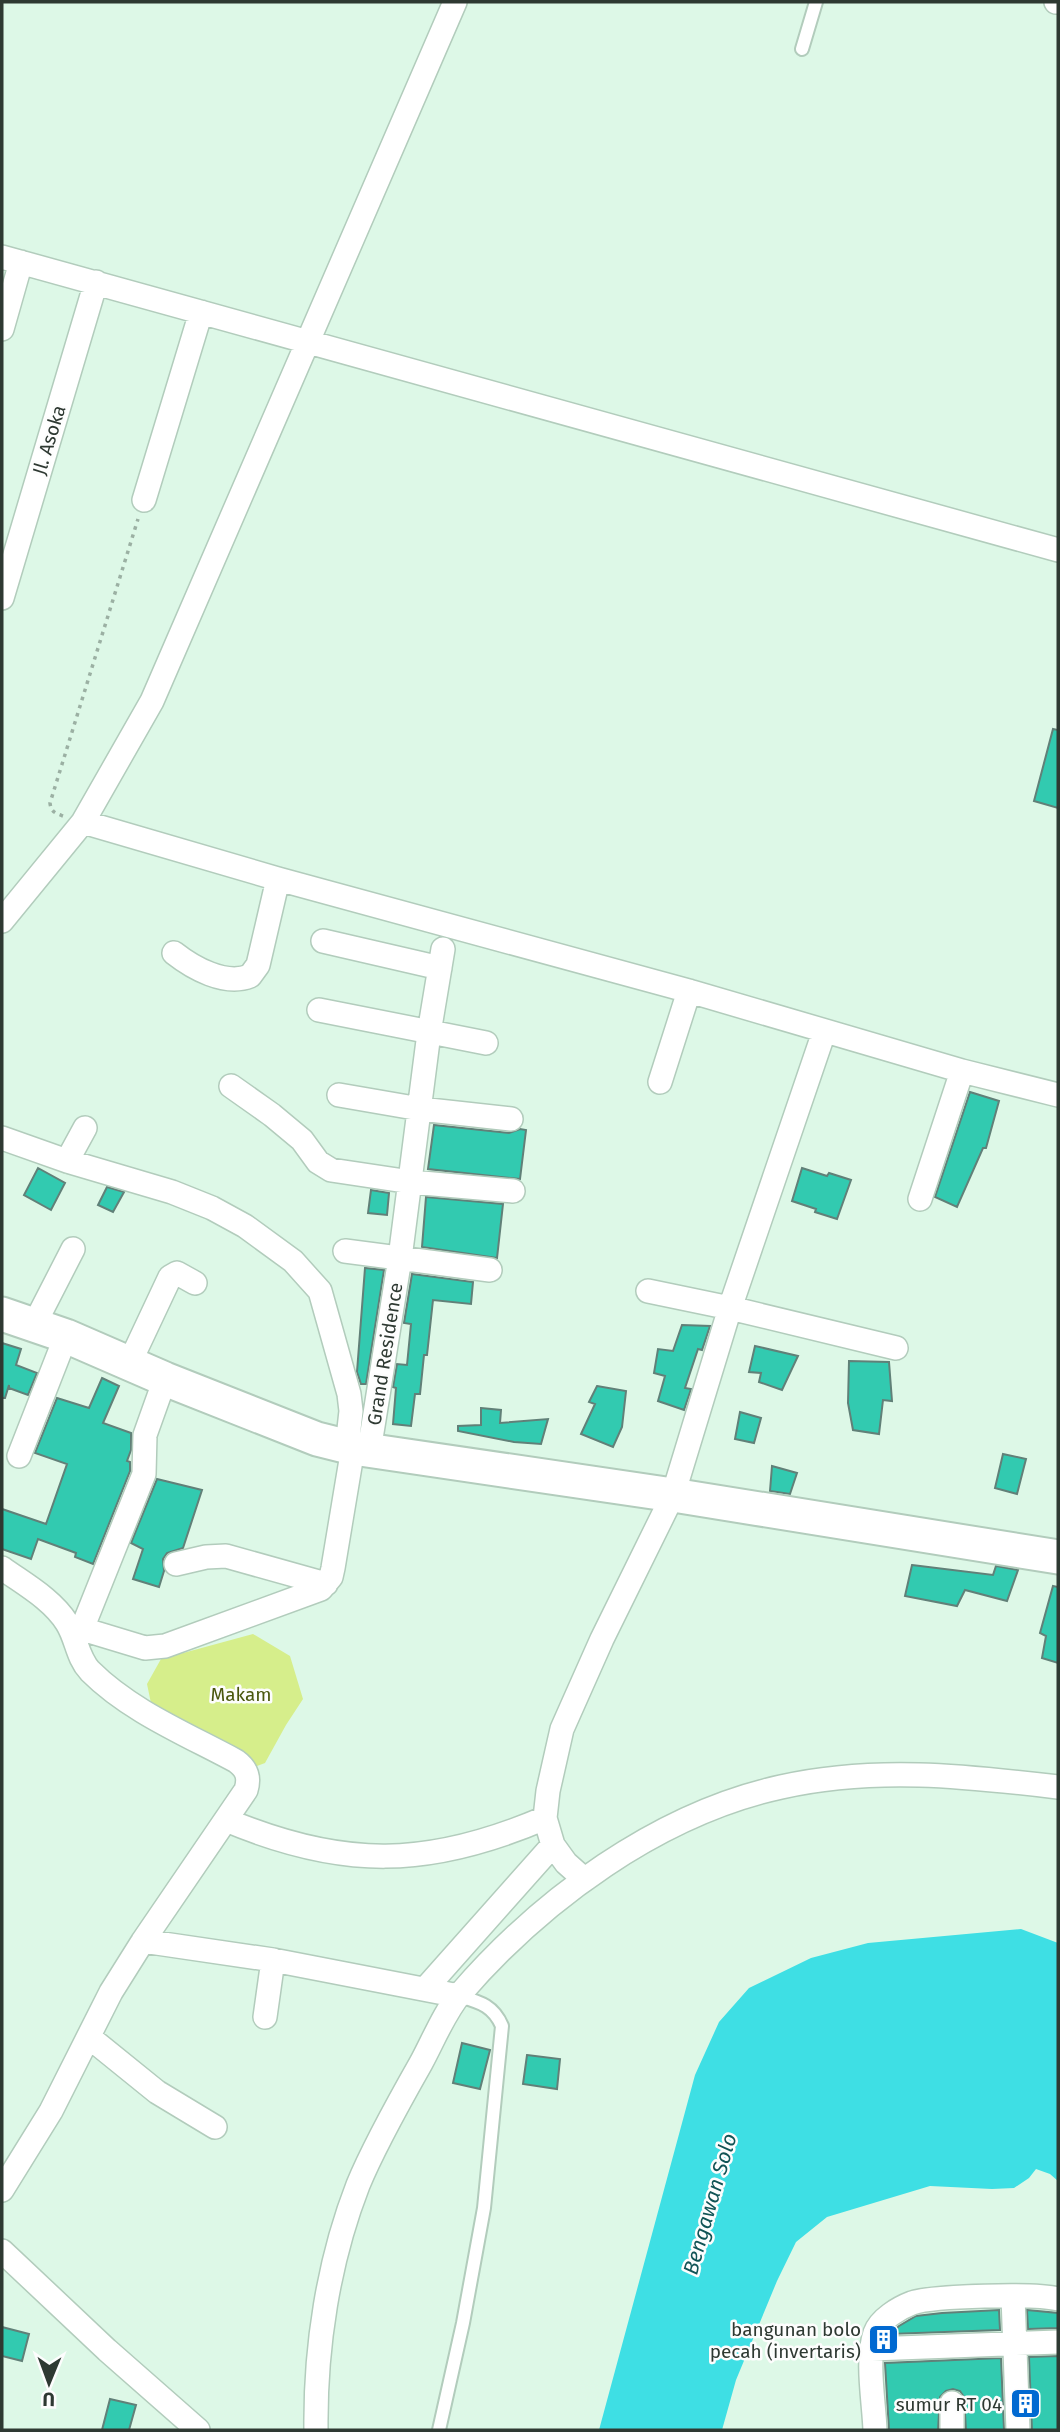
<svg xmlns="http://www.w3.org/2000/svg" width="1060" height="2432" font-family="'Fira Sans',sans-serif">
  <rect width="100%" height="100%" fill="#ddf8e7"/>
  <path fill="#d6ee8b" d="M253,1634L290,1656L303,1699L286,1725L265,1763L257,1766L238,1753L152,1708L147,1684L161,1659Z"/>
  <path fill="#3edfe4" d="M1021,1929L1058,1943V2181L1050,2174L1036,2169L1029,2178L1014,2188L992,2189L930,2186L827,2217L796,2242L777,2281L736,2380L722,2430H599L695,2075L719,2022L749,1988L811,1958L868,1943Z"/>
  <path fill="#32cab0" stroke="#618078" stroke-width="2" d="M1053,729L1058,730V808L1034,801Z
    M970,1092L999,1101L986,1148H983L957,1207L935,1197Z
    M434,1125L509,1133L520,1129L526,1130L520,1179L428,1169Z
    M38,1168L65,1183L51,1210L24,1195Z
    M802,1168L827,1176L829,1173L851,1180L837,1219L815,1212L816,1209L792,1201Z
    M107,1187L124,1192L113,1212L98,1205Z
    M371,1190L389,1193L387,1215L368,1213Z
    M426,1197L503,1204L497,1258L422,1247Z
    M365,1268L384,1270L366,1384H361L357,1372Z
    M412,1274L473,1282L471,1304L433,1300L427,1355H424L420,1394H415L411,1426L393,1424L396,1388L393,1387L397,1364L407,1365L411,1324L404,1323Z
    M682,1325L710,1326L702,1350L698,1349L685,1388L691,1389L684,1410L658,1401L665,1376L654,1373L658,1349L673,1351Z
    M2,1343L21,1349L16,1365L37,1373L28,1395L9,1388V1385L5,1398H2Z
    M755,1346L798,1356L782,1390L759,1382L761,1373L749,1372Z
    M849,1361L889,1362L892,1401L883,1400L879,1434L853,1430L848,1403Z
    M102,1378L119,1386L103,1423L131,1433V1450L127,1461L130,1462V1471L93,1564L75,1557L76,1553L38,1539L31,1559L2,1549V1509L46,1524L67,1464L35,1453L57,1398L89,1408Z
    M597,1386L626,1391L622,1427L613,1447L581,1434L595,1404L589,1402Z
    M481,1408L501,1410L500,1423L548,1419L541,1444L514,1442L458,1431V1426L481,1425Z
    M740,1412L761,1418L754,1443L735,1439Z
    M1003,1454L1026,1459L1017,1494L995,1488Z
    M772,1466L797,1473L790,1494L770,1491Z
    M157,1479L202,1490L183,1548L167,1553L163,1559L164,1571L159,1587L133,1579L143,1549L131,1543Z
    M912,1565L993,1575L996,1566L1018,1570L1007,1601L965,1590L957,1606L905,1596Z
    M1053,1586L1058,1587V1663L1042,1658L1046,1636L1040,1633Z
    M462,2043L490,2050L480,2089L453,2083Z
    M527,2055L560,2059L557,2089L523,2084Z
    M999,2310L1000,2330L890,2334L899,2326L916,2316L942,2313Z
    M1027,2310L1058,2313V2328L1028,2329Z
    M2,2327L29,2334L22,2361L2,2356Z
    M1058,2356V2430H1032L1029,2357Z
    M1001,2358L1004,2430H966L964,2397L960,2391L953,2389L946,2391L940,2397L938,2430H889L885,2363Z
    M110,2399L136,2405L129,2430H102Z"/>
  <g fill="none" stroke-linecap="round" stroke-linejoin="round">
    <defs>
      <path id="lane" d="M802,49L816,2
        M439,2430L463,2323L484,2208L502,2026C493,2005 479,2002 459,1996"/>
      <path id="street" d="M1056,2H1058
        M2,257L1058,550
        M2,329L21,262
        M144,500L201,312
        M2,598L96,282
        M83,822L278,879L689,991L962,1071L1058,1095
        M2,921L83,822L152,701L455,2
        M323,941L440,968
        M174,953C193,968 225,986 250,976L258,965L278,879
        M319,1010L486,1043
        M660,1082L689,991
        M231,1086L272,1115L302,1140L318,1162L331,1170L411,1182L513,1191
        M339,1095L420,1109L511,1119
        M2,1138L67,1161L172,1192L212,1208L245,1226L293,1261L320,1291L349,1394L351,1411L347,1447
        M67,1161L85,1128
        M920,1199L962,1071
        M345,1251L490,1270
        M648,1291L730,1308L896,1348
        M35,1323L73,1249
        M130,1362L170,1277L177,1273L195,1283
        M369,1451L400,1258L429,1033L443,949
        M19,1456L66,1336
        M176,1564L206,1557L226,1556L326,1584
        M2,1568C24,1584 52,1599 67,1623C77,1639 77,1657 90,1671C130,1711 186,1734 236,1761C247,1769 250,1777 246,1790L143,1941L111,1992L51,2111L2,2190
        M69,1625L145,1648L165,1646L321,1589L331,1577L333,1568L353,1448
        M82,1629L144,1474L145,1435L165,1379
        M226,1820C343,1869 428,1868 545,1818
        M584,1879L566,1863L553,1845L545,1818L548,1791L562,1729L602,1639L673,1495L730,1308L824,1032
        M143,1941L273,1960L459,1996
        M426,1988L553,1845
        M265,2017L273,1960
        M89,2037L157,2092L215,2127
        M2,2251L107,2350L198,2430
        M1013,2297L1018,2430
        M872,2349L1058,2342
        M952,2403V2430
        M316,2430C315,2348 328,2262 358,2185C374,2146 400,2100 421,2063C433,2041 444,2013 460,1994C541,1900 658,1814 781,1787C874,1766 965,1776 1058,1787
        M875,2430C874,2402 866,2360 875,2333C880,2319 899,2308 912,2303C933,2296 1036,2293 1058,2299"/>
      <path id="secondary" d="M2,1314L66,1336L165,1379L317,1439L353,1448L673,1495L1058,1557"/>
    </defs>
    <use href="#lane" stroke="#b2ccbc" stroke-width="16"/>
    <use href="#street" stroke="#b2ccbc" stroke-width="26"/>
    <use href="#secondary" stroke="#b2ccbc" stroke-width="37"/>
    <path stroke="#9bb0a3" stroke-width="3.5" stroke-dasharray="3.5 5" stroke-linecap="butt" d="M63,816C55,813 51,812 50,803L138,519"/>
    <use href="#lane" stroke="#fff" stroke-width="12"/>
    <use href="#street" stroke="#fff" stroke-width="23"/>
    <use href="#secondary" stroke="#fff" stroke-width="33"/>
  </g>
  <defs>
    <symbol id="building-square" viewBox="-11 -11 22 22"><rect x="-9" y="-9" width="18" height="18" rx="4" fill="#0169d1" stroke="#fdfdfd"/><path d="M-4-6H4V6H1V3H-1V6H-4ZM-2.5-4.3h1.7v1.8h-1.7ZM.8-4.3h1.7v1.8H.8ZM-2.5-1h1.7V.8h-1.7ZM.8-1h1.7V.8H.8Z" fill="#fff"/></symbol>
  </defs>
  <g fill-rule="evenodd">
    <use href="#building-square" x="866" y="2322" width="35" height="35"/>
    <use href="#building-square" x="1008" y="2386" width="35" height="35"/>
  </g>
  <g text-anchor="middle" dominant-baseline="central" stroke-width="5" stroke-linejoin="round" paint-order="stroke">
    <g font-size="19" fill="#2e3932" stroke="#fdfdfd">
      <text transform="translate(49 440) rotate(-73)">Jl. Asoka</text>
      <text transform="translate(385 1354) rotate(-81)">Grand Residence</text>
    </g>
    <g font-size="19" fill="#4a570e" stroke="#fdfdfd">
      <text x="241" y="1694">Makam</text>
    </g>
    <g font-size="19" fill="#2e3932" stroke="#fdfdfd" text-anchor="end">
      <text x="861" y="2329">bangunan bolo<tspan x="861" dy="22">pecah (invertaris)</tspan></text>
      <text x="1002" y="2404">sumur RT 04</text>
    </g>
    <g font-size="21" font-style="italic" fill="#115456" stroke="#fdfdfd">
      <text transform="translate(710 2204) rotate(-74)">Bengawan Solo</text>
    </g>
  </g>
  <rect width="1060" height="2432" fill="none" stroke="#2e3932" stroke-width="7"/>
  <g transform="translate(49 2383) rotate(181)" stroke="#fdfdfd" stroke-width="5" paint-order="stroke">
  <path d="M0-5L12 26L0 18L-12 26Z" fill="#2e3932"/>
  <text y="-10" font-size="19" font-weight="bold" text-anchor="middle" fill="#2e3932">U</text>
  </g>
</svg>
